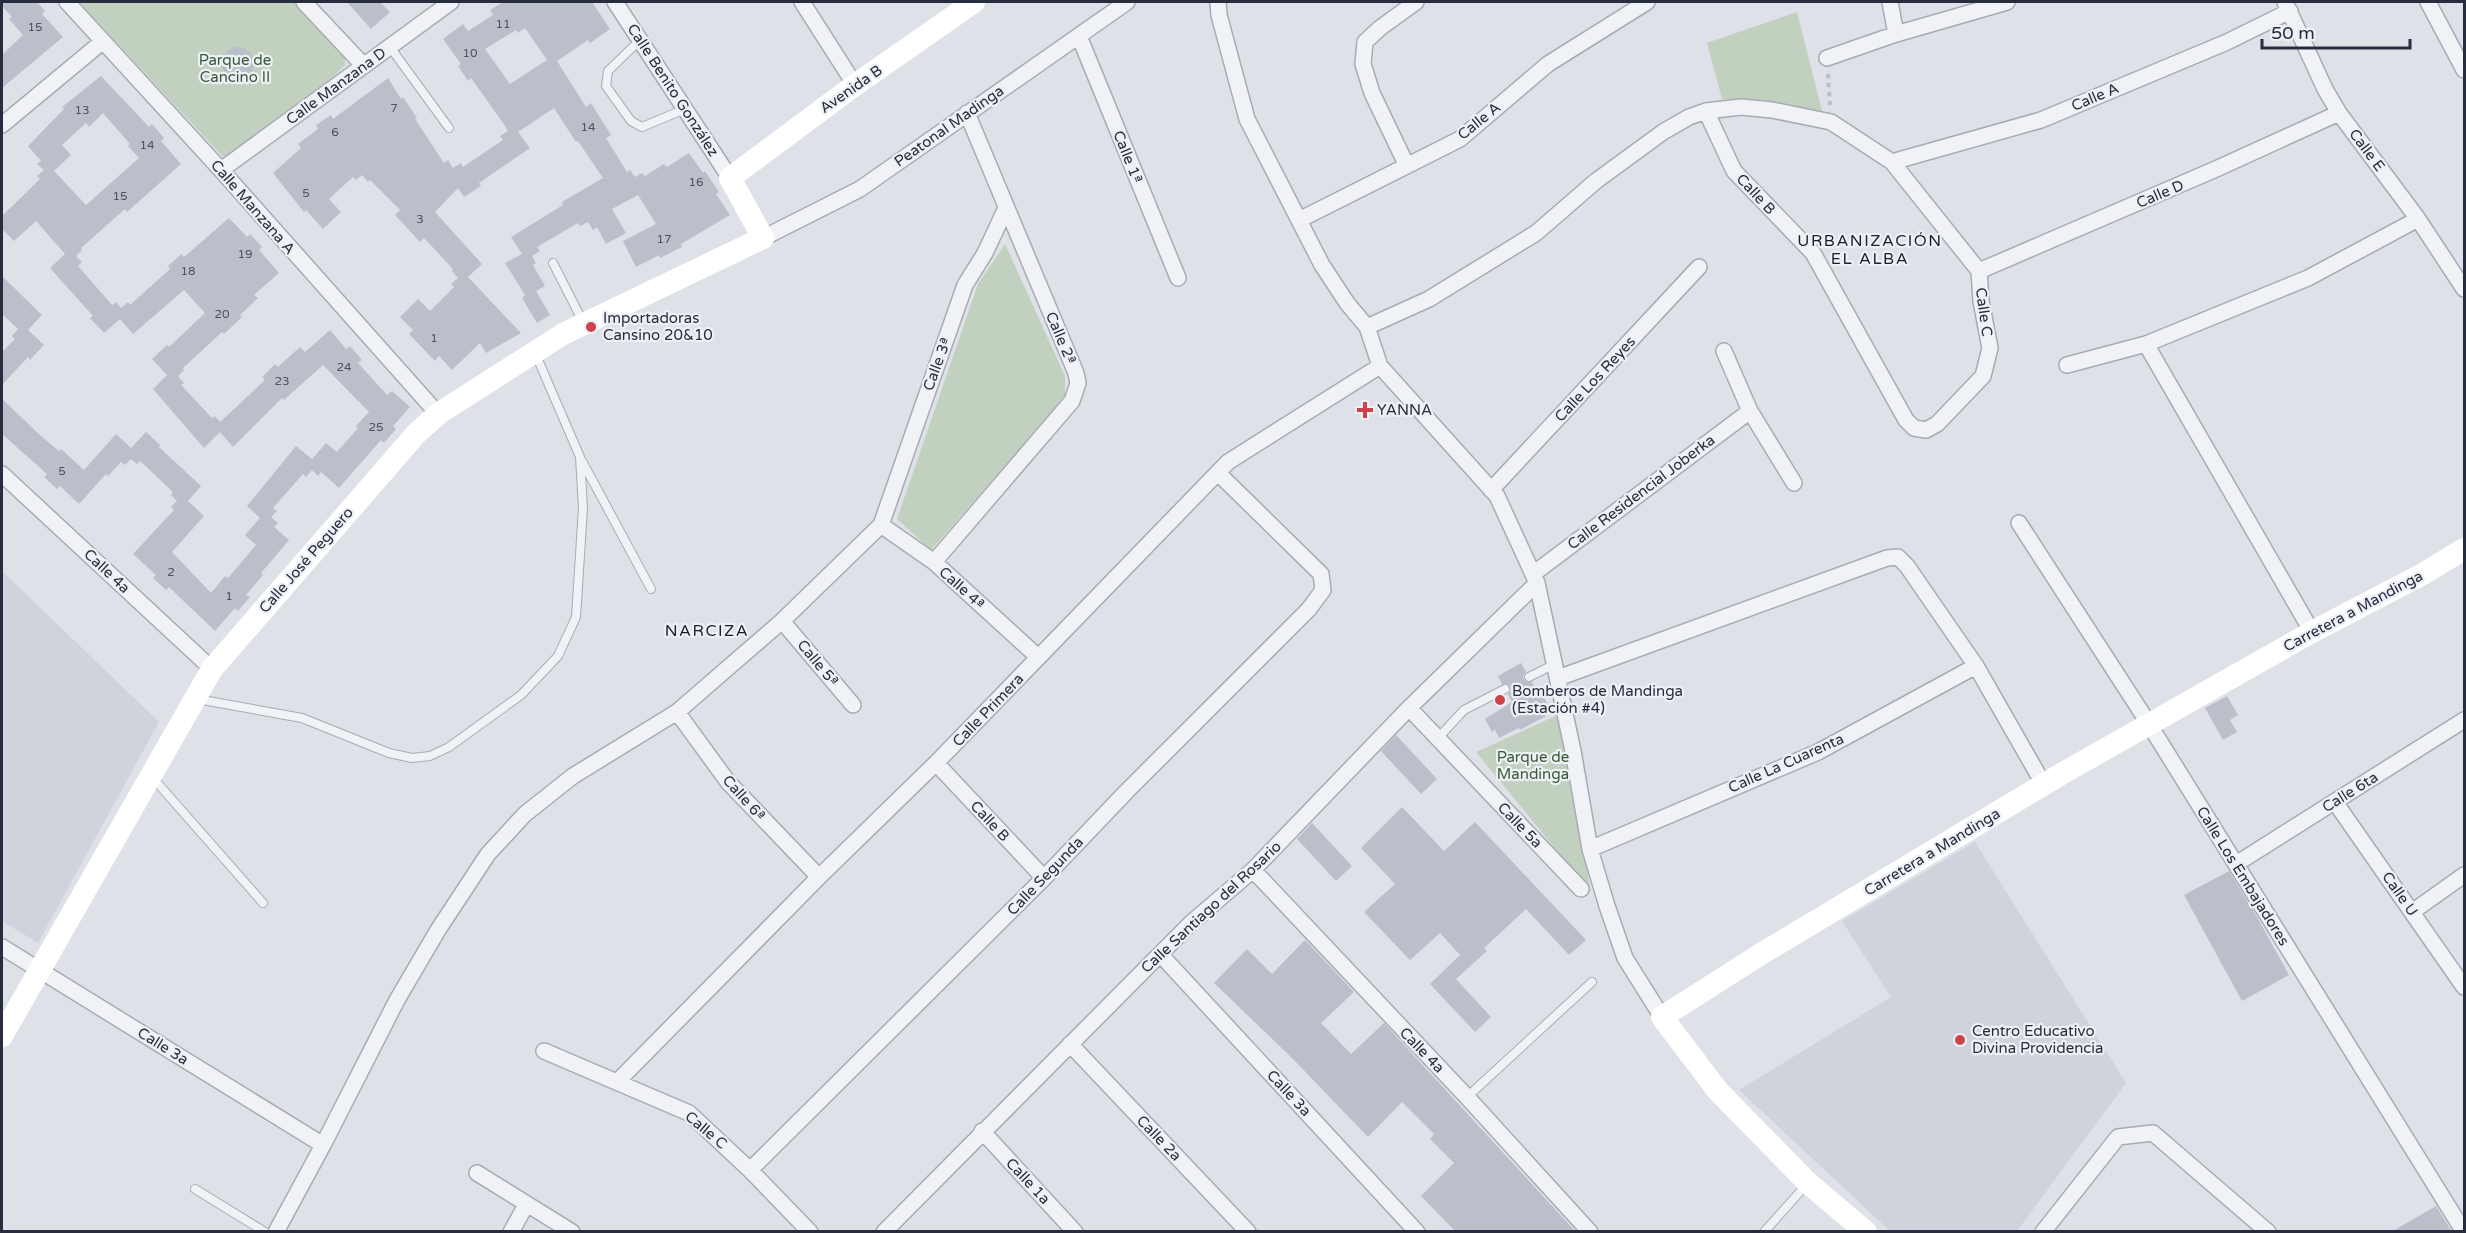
<svg xmlns="http://www.w3.org/2000/svg" width="2466" height="1233" font-family="'Varela Round',sans-serif">
  <rect width="100%" height="100%" fill="#dee1e7"/>
  <path fill="#d0d3dc" d="M2,571L159,722L38,943L2,921Z
    M1975,842L2126,1083L2017,1231H1890L1739,1090L1891,997L1842,921Z"/>
  <path fill="#c2d1bf" d="M79,2H294L341,53L345,59V65L334,76L238,149L227,156H222Z
    M1797,12L1822,111L1722,99L1707,43Z
    M1005,244L1065,376V397L931,550L897,519L978,284Z
    M1560,714L1591,892L1476,752Z"/>
  <path fill="#bbbfca" fill-rule="evenodd" d="M2,2H37L45,11L42,14L63,37L2,88V55L23,35L9,19L12,17L2,6Z
    M347,2H380L390,12L371,29Z
    M503,2H592L610,29L590,43L588,40L557,61L586,107L591,103L611,135L606,138L627,172L630,170L635,177L642,173L645,176L664,164L667,167L689,153L703,173L705,171L719,192L716,194L730,215L681,244L682,247L660,258L659,255L636,267L623,241L656,224L638,195L612,209L626,233L606,244L597,227L593,230L588,222L580,226L578,223L537,247L540,251L532,256L536,263L533,265L545,286L536,291L550,315L537,323L522,298L525,295L505,263L522,254L511,237L563,205L562,202L603,178L578,141L576,142L554,108L518,132L530,148L479,183L481,186L464,197L458,188L435,212L482,264L468,277L521,333L486,353L480,343L452,370L439,356L435,361L409,334L413,330L400,317L418,299L430,311L454,287L451,284L458,278L452,271L453,269L424,238L420,242L395,215L400,210L370,180L368,182L362,175L356,180L353,177L329,199L341,212L323,229L306,210L304,212L273,173L301,148L298,144L318,129L316,125L331,115L333,119L388,78L401,99L403,97L417,118L415,119L444,163L448,160L453,168L461,163L463,167L503,140L500,136L508,131L503,123L471,78L468,81L458,66L461,64L443,39L463,24L468,31L493,15L490,10ZM525,28L547,60L510,84L485,49L516,30L518,33Z
    M222 63a16 16 0 1 1 32 0a16 16 0 1 1-32 0Z
    M101,76L149,127L152,124L164,138L161,141L181,164L127,212L125,209L81,248L82,250L76,256L82,262L78,266L112,305L116,302L121,308L128,302L130,305L170,269L168,266L181,254L184,257L229,218L247,237L250,234L262,247L259,250L279,273L254,295L258,298L240,315L242,317L224,334L222,332L183,368L184,370L178,376L184,383L181,385L212,418L215,416L220,422L265,380L262,377L275,364L278,367L300,347L305,352L330,330L346,349L350,346L362,360L358,363L387,395L392,391L410,407L393,426L396,429L384,443L381,440L339,488L321,472L318,476L312,470L306,477L303,474L273,508L277,511L271,517L278,523L274,527L289,540L261,573L263,575L246,595L250,597L238,611L235,608L215,631L169,587L166,590L153,578L156,575L133,554L174,510L171,507L177,501L171,495L173,492L140,461L137,464L131,459L125,465L121,462L108,476L106,474L79,504L60,486L57,489L44,477L47,474L2,434V399L40,435L59,451L61,449L84,470L116,434L131,448L146,432L160,445L159,447L201,486L188,501L204,516L172,552L211,593L225,576L228,578L256,545L245,535L260,518L247,506L296,446L312,459L326,443L337,452L358,428L356,426L369,412L323,365L284,400L282,398L233,447L220,432L204,448L153,389L167,375L152,359L167,345L169,347L205,313L184,290L133,334L120,319L104,333L90,318L93,316L50,268L65,254L36,221L14,241L2,229V216L40,179L37,176L44,170L37,164L41,161L28,146L64,109L62,107ZM103,113L130,144L128,146L139,158L86,205L54,171L71,155L62,145L86,123L89,127Z
    M2,276L42,315L28,330L44,345L30,360L28,357L2,385V352L15,339L12,336L18,329L2,314Z
    M1521,663L1526,672L1523,676L1524,680L1532,682L1536,690L1539,688L1547,703L1541,706L1546,716L1520,730L1519,728L1499,738L1495,730L1492,732L1485,719L1512,702L1508,694L1511,690L1510,686L1502,684L1498,676Z
    M2227,696L2238,715L2230,720L2237,732L2223,740L2205,708Z
    M1396,735L1437,779L1421,794L1381,751Z
    M1402,807L1444,851L1475,822L1586,940L1569,955L1526,909L1484,948L1487,951L1456,979L1491,1017L1475,1032L1430,984L1460,955L1440,933L1410,960L1364,912L1395,884L1361,848Z
    M1312,823L1352,866L1336,881L1297,839Z
    M2229,871L2257,917L2289,975L2242,1001L2184,895Z
    M1305,940L1354,992L1321,1023L1351,1054L1384,1023L1576,1232H1456L1421,1196L1454,1163L1430,1139L1434,1134L1402,1102L1368,1137L1292,1058L1214,983L1247,949L1272,974Z
    M2436,1206L2452,1232H2391Z"/>
  <g fill="none" stroke-linecap="round" stroke-linejoin="round">
    <defs>
      <path id="lane" d="M640,40L608,71L606,86L631,121L642,127L685,109
        M390,47L449,128
        M553,263L583,322
        M582,461L651,589
        M1529,677L1555,664
        M197,699L302,718L389,753L412,758L430,756L449,747L521,695L558,656L576,617L583,508L580,457L536,355
        M1438,738L1464,710L1505,689
        M153,778L263,903
        M1467,1097L1592,982
        M195,1189L265,1232
        M1764,1232L1807,1184"/>
      <path id="street" d="M67,2L221,170L438,414
        M304,2L364,66
        M615,2L730,178
        M802,2L855,85
        M1218,2L1219,15L1247,119L1322,265L1347,303L1367,327L1380,366L1497,496L1537,583L1573,751L1590,849L1607,906L1625,958L1662,1017
        M1890,2L1896,34
        M2285,2L2325,89L2339,113L2418,219L2464,289
        M2428,2L2464,70
        M1079,36L1178,278
        M1827,58L1896,34L2007,2
        M1741,107L1772,110L1831,122L1892,162L1979,271L1981,301L1990,348L1983,376L1937,424L1926,430L1914,428L1906,420L1813,253L1734,171L1706,111Z
        M2,125L102,42
        M1892,162L2041,120L2227,42L2290,11
        M1407,166L1372,93L1363,64L1365,42L1380,28L1416,2
        M221,170L451,2
        M1299,220L1460,139L1548,64L1647,2
        M763,238L860,189L1127,2
        M1979,271L2216,169L2339,113
        M1367,327L1429,299L1536,233L1596,181L1663,132L1689,117L1706,111
        M2146,344L2312,632
        M1724,351L1750,411L1794,483
        M2067,365L2146,344L2308,278L2418,219
        M2,474L212,669
        M1491,490L1699,267
        M2019,523L2149,724L2464,1232
        M881,525L934,562L1038,657
        M934,562L1072,401L1078,383L1076,373L967,113
        M1533,574L1750,411
        M782,621L853,705
        M1558,678L1887,558L1898,557L1907,566L1976,666L2044,785
        M1409,708L1581,889
        M677,712L728,782L819,877
        M936,763L1044,878
        M2335,802L2464,987
        M1590,849L1818,752L1976,666
        M2236,864L2464,720
        M1253,870L1467,1097L1590,1232
        M2412,912L2464,875
        M2,947L323,1145
        M1160,954L1417,1232
        M1070,1044L1248,1232
        M544,1051L689,1113L750,1170L810,1232
        M617,1082L819,877L936,763L1228,462L1380,366
        M982,1131L1075,1232
        M750,1170L1044,878L1127,791L1309,609L1323,590L1321,574L1218,473
        M477,1173L572,1232
        M276,1232L323,1145L397,1000L438,930L488,854L525,814L573,776L677,712L782,621L881,525L965,285L985,253L1006,208
        M511,1232L526,1205
        M884,1232L1191,923L1253,870L1409,708L1537,583
        M2043,1232L2118,1137L2153,1133L2268,1232"/>
    </defs>
    <use href="#lane" stroke="#a7abb4" stroke-width="10"/>
    <use href="#street" stroke="#a7abb4" stroke-width="18"/>
    <path stroke="#bcbfc6" stroke-width="4" stroke-dasharray="4.5 4.5" stroke-linecap="butt" d="M1828,74L1830,105"/>
    <use href="#lane" stroke="#f0f2f6" stroke-width="8"/>
    <use href="#street" stroke="#f0f2f6" stroke-width="15"/>
    <path stroke="#fff" stroke-width="22" d="M2,1036L212,669L416,434L438,414L563,334L763,238L730,178L855,85L974,2
      M1866,1232L1808,1183L1718,1091L1662,1017L1761,954L2063,773L2312,632L2423,574L2464,549"/>
  </g>
  <g fill="#cc434c" stroke="#edf0f5" stroke-width="2">
    <circle cx="591" cy="327" r="6"/>
    <path d="M1362 401h6v6h6v6h-6v6h-6v-6h-6v-6h6z"/>
    <circle cx="1500" cy="700" r="6"/>
    <circle cx="1960" cy="1040" r="6"/>
  </g>
  <g text-anchor="middle" dominant-baseline="central" stroke-width="4.5" stroke-linejoin="round" paint-order="stroke">
    <g font-size="12" fill="#4c5261">
      <text x="503" y="24">11</text>
      <text x="35" y="27">15</text>
      <text x="470" y="53">10</text>
      <text x="394" y="108">7</text>
      <text x="82" y="110">13</text>
      <text x="588" y="127">14</text>
      <text x="335" y="132">6</text>
      <text x="147" y="145">14</text>
      <text x="696" y="182">16</text>
      <text x="306" y="193">5</text>
      <text x="120" y="196">15</text>
      <text x="420" y="219">3</text>
      <text x="664" y="239">17</text>
      <text x="245" y="254">19</text>
      <text x="188" y="271">18</text>
      <text x="222" y="314">20</text>
      <text x="434" y="338">1</text>
      <text x="344" y="367">24</text>
      <text x="282" y="381">23</text>
      <text x="376" y="427">25</text>
      <text x="62" y="471">5</text>
      <text x="171" y="572">2</text>
      <text x="229" y="596">1</text>
    </g>
    <g font-size="15" fill="#385935" stroke="#edf0f5">
      <text x="235" y="60">Parque de<tspan x="235" dy="17">Cancino II</tspan></text>
      <text x="1533" y="757">Parque de<tspan x="1533" dy="17">Mandinga</tspan></text>
    </g>
    <g font-size="15" fill="#272d3e" stroke="#edf0f5">
      <text transform="translate(336 86) rotate(-36)">Calle Manzana D</text>
      <text transform="translate(851 89) rotate(-35)">Avenida B</text>
      <text transform="translate(673 90) rotate(57)">Calle Benito González</text>
      <text transform="translate(2095 97) rotate(-23)">Calle A</text>
      <text transform="translate(1479 121) rotate(-39)">Calle A</text>
      <text transform="translate(949 126) rotate(-35)">Peatonal Madinga</text>
      <text transform="translate(2367 150) rotate(53)">Calle E</text>
      <text transform="translate(1128 157) rotate(68)">Calle 1ª</text>
      <text transform="translate(1756 194) rotate(47)">Calle B</text>
      <text transform="translate(2160 194) rotate(-23)">Calle D</text>
      <text transform="translate(253 207) rotate(49)">Calle Manzana A</text>
      <text transform="translate(1984 312) rotate(82)">Calle C</text>
      <text transform="translate(1061 338) rotate(67)">Calle 2ª</text>
      <text transform="translate(937 364) rotate(-70)">Calle 3ª</text>
      <text transform="translate(1595 379) rotate(-47)">Calle Los Reyes</text>
      <text transform="translate(1641 492) rotate(-37)">Calle Residencial Joberka</text>
      <text transform="translate(306 560) rotate(-49)">Calle José Peguero</text>
      <text transform="translate(107 571) rotate(43)">Calle 4a</text>
      <text transform="translate(962 588) rotate(42)">Calle 4ª</text>
      <text transform="translate(2353 611) rotate(-28)">Carretera a Mandinga</text>
      <text transform="translate(818 663) rotate(50)">Calle 5ª</text>
      <text transform="translate(988 710) rotate(-46)">Calle Primera</text>
      <text transform="translate(1786 763) rotate(-24)">Calle La Cuarenta</text>
      <text transform="translate(2350 792) rotate(-32)">Calle 6ta</text>
      <text transform="translate(744 798) rotate(48)">Calle 6ª</text>
      <text transform="translate(990 821) rotate(47)">Calle B</text>
      <text transform="translate(1520 825) rotate(46)">Calle 5a</text>
      <text transform="translate(1932 852) rotate(-31)">Carretera a Mandinga</text>
      <text transform="translate(1045 876) rotate(-46)">Calle Segunda</text>
      <text transform="translate(2243 876) rotate(58)">Calle Los Embajadores</text>
      <text transform="translate(2400 894) rotate(55)">Calle U</text>
      <text transform="translate(1211 907) rotate(-43)">Calle Santiago del Rosario</text>
      <text transform="translate(163 1046) rotate(32)">Calle 3a</text>
      <text transform="translate(1422 1050) rotate(46)">Calle 4a</text>
      <text transform="translate(1289 1093) rotate(47)">Calle 3a</text>
      <text transform="translate(706 1130) rotate(40)">Calle C</text>
      <text transform="translate(1159 1138) rotate(46)">Calle 2a</text>
      <text transform="translate(1028 1181) rotate(47)">Calle 1a</text>
    </g>
    <g font-size="15" fill="#272d3e" stroke="#edf0f5" text-anchor="start">
      <text x="603" y="318">Importadoras<tspan x="603" dy="17">Cansino 20&amp;10</tspan></text>
      <text x="1377" y="410">YANNA</text>
      <text x="1512" y="691">Bomberos de Mandinga<tspan x="1512" dy="17">(Estación #4)</tspan></text>
      <text x="1972" y="1031">Centro Educativo<tspan x="1972" dy="17">Divina Providencia</tspan></text>
    </g>
    <g font-size="16" letter-spacing="1.5" fill="#1a1f2e" stroke="#edf0f5">
      <text x="1870" y="241">URBANIZACIÓN<tspan x="1870" dy="18">EL ALBA</tspan></text>
      <text x="707" y="631">NARCIZA</text>
    </g>
  </g>
  <rect width="2466" height="1233" fill="none" stroke="#272d3e" stroke-width="6"/>
  <path d="M2262 39v9h148v-9" fill="none" stroke="#272d3e" stroke-width="3"/>
  <text x="2271" y="39" font-size="18" fill="#272d3e" stroke="#edf0f5" stroke-width="4.5" paint-order="stroke">50 m</text>
</svg>
